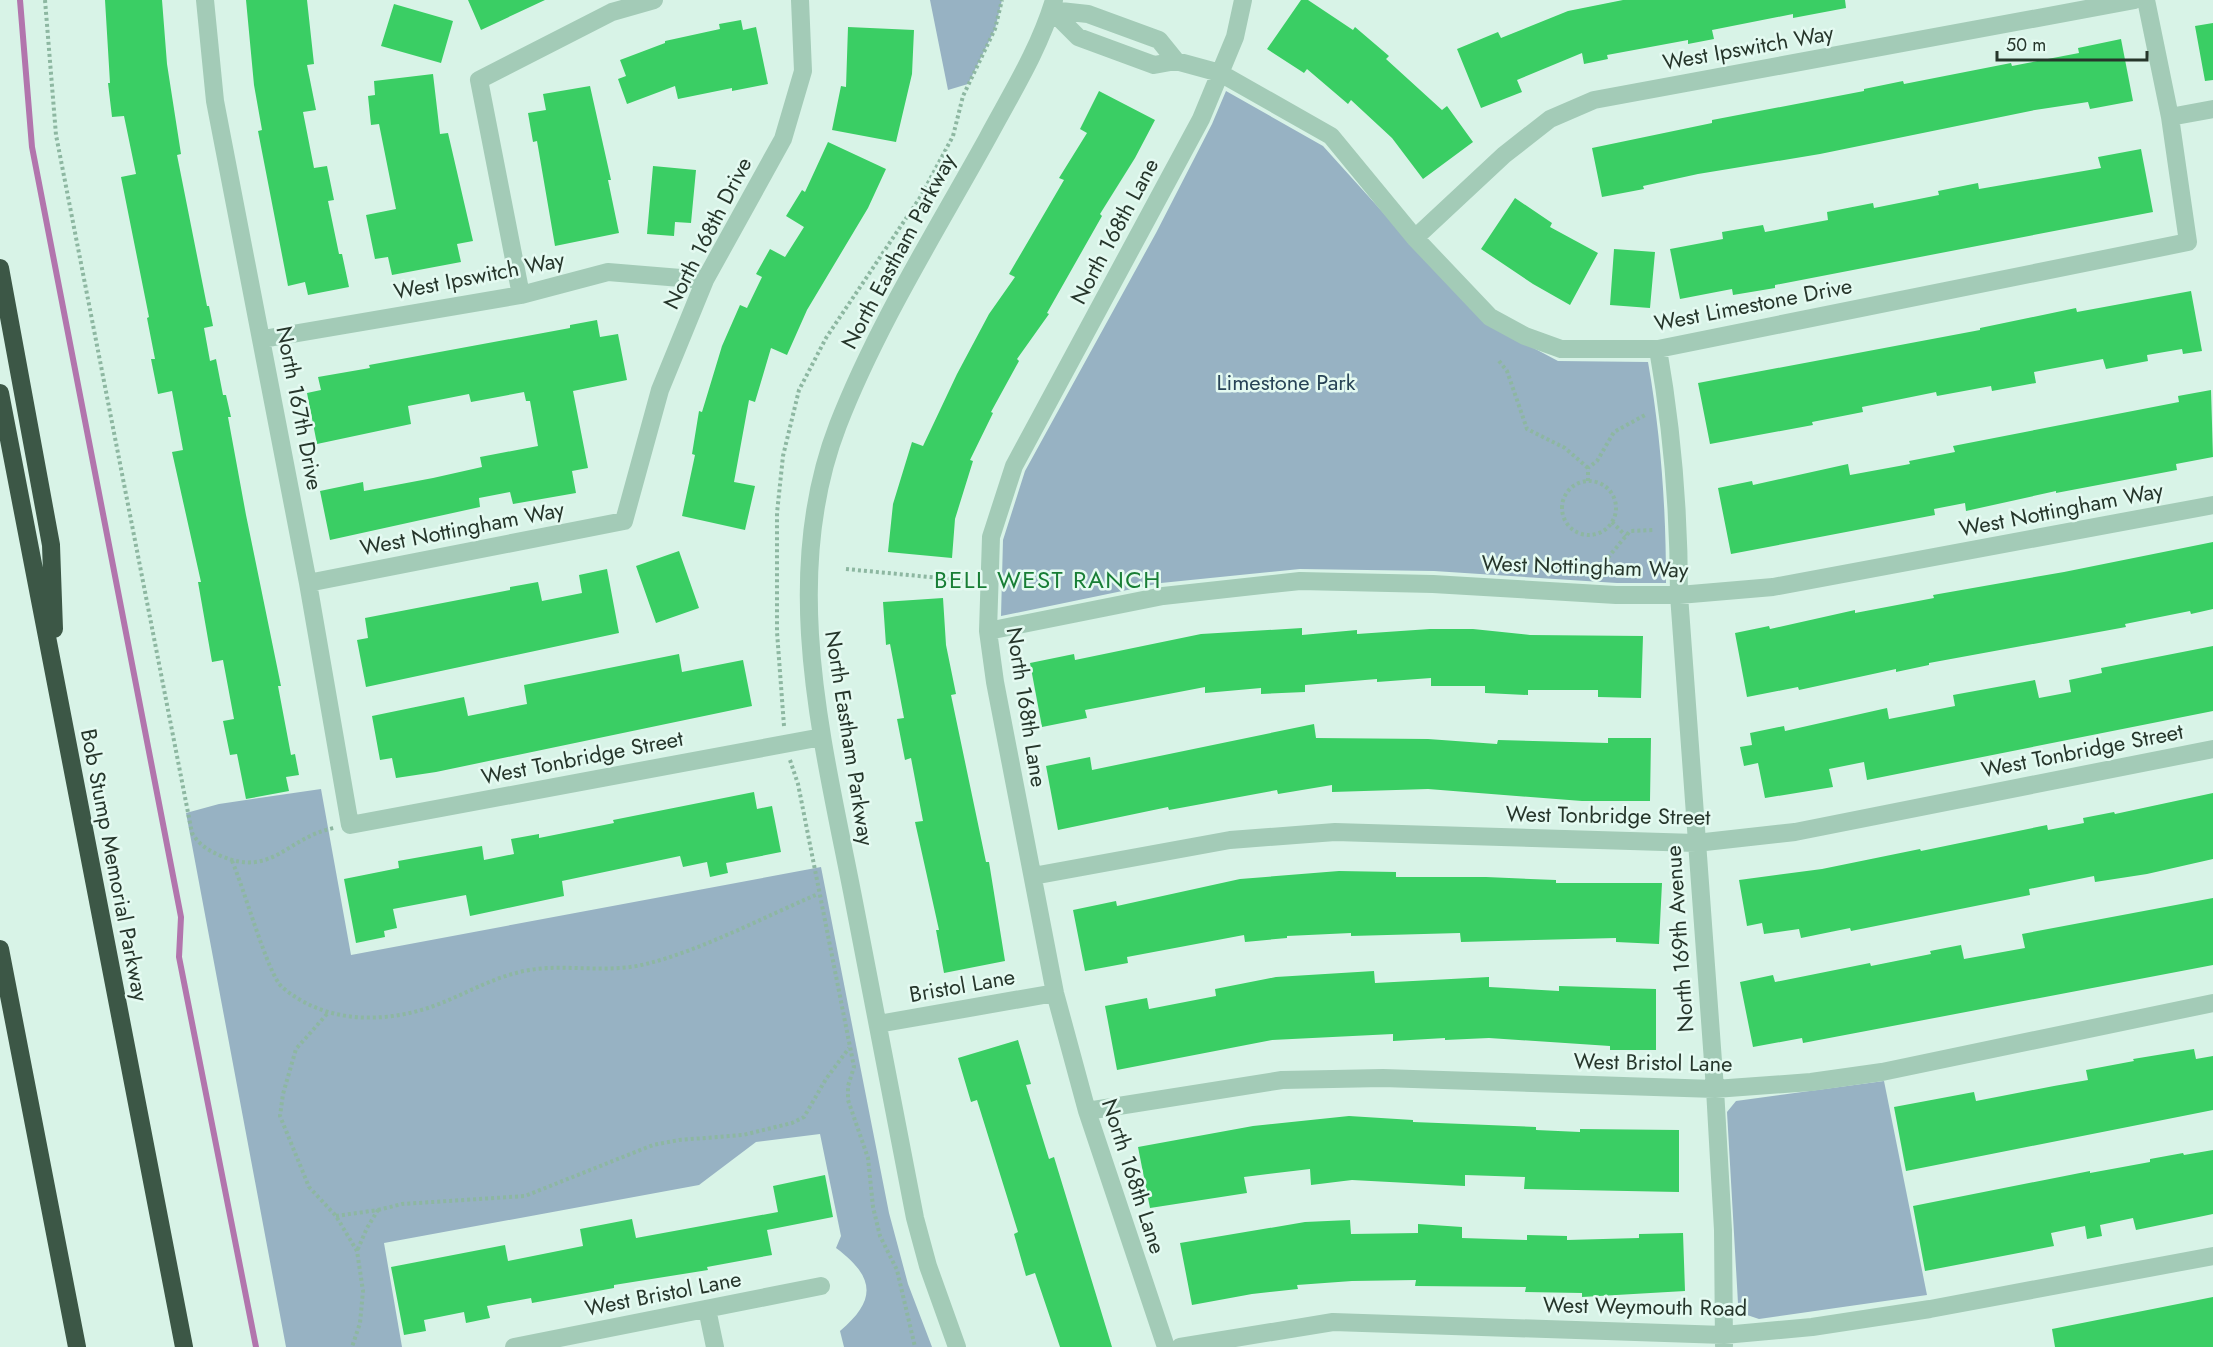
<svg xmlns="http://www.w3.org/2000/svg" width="2213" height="1347" font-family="Jost,sans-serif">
  <rect width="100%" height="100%" fill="#d8f3e7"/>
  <path fill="#97b2c3" d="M930,0H1002L995,29L968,84L948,90Z
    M1226,91L1323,146L1406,238L1496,328L1558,361L1648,362C1661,436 1666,508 1666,583H1617L1434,571L1300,569L1161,583L1001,616L1003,540L1025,471L1156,233L1212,124Z
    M321,789L351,955L821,867L889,1213L908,1284L932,1347H844L840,1331C877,1300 875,1277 836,1248L841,1236L820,1134L756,1142L699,1185L384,1243L402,1347H286L186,813L219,804Z
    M1884,1081L1927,1295L1759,1319L1747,1315L1738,1303L1727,1112L1736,1101Z"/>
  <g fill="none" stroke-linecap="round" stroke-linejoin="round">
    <path stroke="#b275ad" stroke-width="6" d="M20,0L32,147L181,917L179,957L256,1347"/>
  </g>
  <path fill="#3ace64" d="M105,0H162L167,64L181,154L177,155L207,306H209L213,326L204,328L210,361L216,359L223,395H226L231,417H228L246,515L281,686H278L291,755L295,754L299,775L286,777L289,791L246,799L237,754L230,755L223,721L234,719L223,660L212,662L198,582H201L172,452L183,450L172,391L158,394L151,359H155L147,318L149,317L121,177L136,174L124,116L112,117L108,83H110Z
    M246,0H307L314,64L307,65L316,110L303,112L314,168L327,166L334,200L328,201L339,254H342L349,287L308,295L305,282L288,286L258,131L262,130L254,85Z
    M468,0H545L481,30Z
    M1301,0H1308L1353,30L1355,27L1389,56L1386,59L1442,110L1447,106L1473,142L1423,179L1392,138L1351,100L1348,104L1307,69L1304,73L1267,49Z
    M1623,0H1845L1846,8L1793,18V14L1712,30L1714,39L1688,44V40L1607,55L1608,59L1584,64L1582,53L1517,80L1522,92L1481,108L1457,49L1498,32L1501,38L1568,11Z
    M394,4L453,21L441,63L381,46Z
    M741,20L743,30L756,27L768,84L732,91V88L678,99L675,86L627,104L618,79L626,76L620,60L665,43V41L720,29L719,24Z
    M2213,23V80L2205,81L2195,26Z
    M848,27L914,30L912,74L896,142L832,130L841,86L846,87Z
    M2121,39L2133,101L2090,109L2088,102L2035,110L1820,154L1698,174L1643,186L1644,189L1602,197L1592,148L1712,123V120L1864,91V89L1903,81L1904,84L2011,63L2012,66L2079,53L2078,48Z
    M433,74L440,134L448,133L473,241L457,244L461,262L392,275L388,257L375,259L366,215L396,209L379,124L371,125L368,96L375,95L374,81Z
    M590,86L611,180H608L619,233L555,246L537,141L533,142L528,113L546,110L543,94Z
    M1099,91L1155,120L1135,158L1100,214L1102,216L1047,313L1049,314L1017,359L1019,361L991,412L993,413L970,460L973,461L955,519L952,558L888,552L893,504L912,442L923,446L957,374L989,314L1015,277L1009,274L1064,180L1059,178L1087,133L1080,129Z
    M828,142L886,169L868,208L807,310L787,355L771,348L755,402L749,400L734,482L755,486L745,530L682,516L695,455L692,454L699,411L702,412L722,346L740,305L747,308L762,277L756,274L770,249L785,257L804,227L786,216L802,190L805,192Z
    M2141,149L2153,212L1775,285V288L1733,295L1732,289L1680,299L1670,249L1723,239L1722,232L1763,225L1765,232L1828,220L1827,212L1873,203L1874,208L1939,195L1938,191L1978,183L1979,189L2101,168L2098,157Z
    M653,166L696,170L691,223L675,222L674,236L647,234Z
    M1515,198L1552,223L1550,227L1598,253L1570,305L1533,284L1481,249Z
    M1614,249L1655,252L1650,308L1610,305Z
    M2191,291L2202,351L2183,354L2182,349L2147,355L2148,361L2106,369L2103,359L2034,372L2036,383L1992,391L1991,386L1937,396L1936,392L1862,407L1863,412L1812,422L1813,425L1710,444L1698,383L1980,330V328L2076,308L2077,312Z
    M597,320L600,337L618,334L627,380L573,391L588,468L572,471L576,493L513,504L510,492L479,498L480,507L330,540L320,491L363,482L364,491L433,478L482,467L480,457L538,446L530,401H526L524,392L471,402L469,394L408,406L411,424L317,444L307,393L321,390L318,377L370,368L369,365L570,328V325Z
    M2211,390L2213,457L2176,464L2177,470L2056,493V491L1966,511L1965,503L1934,509L1935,515L1731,554L1718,488L1752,481L1753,485L1848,464L1850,475L1910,464L1909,461L1955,452L1953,446L2179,402L2178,396Z
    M2213,542V609L2191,614L2190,611L2125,624L2126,627L1929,663V665L1896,672V669L1799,690L1798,687L1747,697L1735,633L1769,626L1770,629L1855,610V613L1934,598L1933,595L2064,572Z
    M679,551L699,608L656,623L636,566Z
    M607,569L619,633L366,687L357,640L368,638L365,618L510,590V587L538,582L542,601L582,593L579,575Z
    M943,598L946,645L956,694L951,695L986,862H989L1005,961L944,973L936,930H939L915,822L923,821L911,758L905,760L897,719L904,718L890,644L886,645L883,602Z
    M1302,628V635L1357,630V634L1430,629H1473L1530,635L1643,636L1641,698L1598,697V690H1528V695L1485,693V686H1431V678L1377,682V679L1305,685V692L1261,694V688L1205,693V687L1085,710L1087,718L1042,727L1030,663L1074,654L1075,660L1201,634Z
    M2213,646V711L1867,780L1864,762L1829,769L1833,787L1765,798L1758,763L1744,766L1740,747L1752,745L1750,733L1784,726L1785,731L1887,708L1889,719L1955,706L1953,695L2035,680L2039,698L2071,692L2069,680L2102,673L2101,668Z
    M679,654L682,672L743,660L752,706L436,772L396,778L392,758L380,760L372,716L464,697L468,716L527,704L524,685Z
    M1314,724L1316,738L1428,739L1497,744L1498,740L1608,743V738H1651L1650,801H1582L1428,789L1332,792V785L1278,794L1277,790L1169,810L1168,807L1058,830L1046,766L1090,757L1092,770Z
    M754,792L757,809L772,806L781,852L726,863L728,873L710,877L707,862L683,867L680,856L562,881L564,896L470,916L466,895L393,909L397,928L384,931L385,937L356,943L344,879L399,868L398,861L482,846L484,860L514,854L511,839L539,834V838L614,823L613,820Z
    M2213,793V859L2147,874L2095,882L2094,876L2029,889L2030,895L1851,931L1850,928L1801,938L1799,929L1764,934L1762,923L1747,926L1739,880L1822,869L1920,849L1921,851L2047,825L2048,830L2084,823L2083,818L2114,812L2115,814Z
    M1339,871L1396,872V877H1486L1556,880V883H1662L1659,944L1616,942V938L1461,942L1460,933L1351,936V933L1287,936V938L1245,942L1244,935L1127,957L1128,963L1085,971L1073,910L1116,901L1117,906L1240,879Z
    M2213,898V965L1803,1043L1802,1038L1753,1047L1740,982L1773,975L1775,982L1870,963L1871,966L1931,954L1930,951L1961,945L1964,959L2025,948L2022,934Z
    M1374,971L1375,983L1489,977V987L1559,991V986L1656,989V1050H1610V1046L1489,1038L1445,1040V1038L1393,1041V1034L1272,1040L1117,1070L1105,1006L1147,998L1149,1009L1216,996L1215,989L1276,977Z
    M1018,1040L1031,1084L1026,1085L1049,1159L1054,1157L1112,1347H1060L1035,1273L1026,1276L1014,1234L1018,1232L977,1100L971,1102L958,1058Z
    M2194,1049L2196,1059L2213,1056V1110L1906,1171L1894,1107L1974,1092L1976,1101L2054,1086L2088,1080L2086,1070L2134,1061L2133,1059Z
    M1349,1116L1413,1120V1122L1536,1127V1130L1580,1132V1129L1679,1130V1192L1524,1189L1525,1177L1465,1175V1186L1352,1180L1311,1185L1310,1169L1244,1177L1247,1193L1150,1208L1138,1147L1253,1126Z
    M2213,1150V1214L2136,1230L2133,1218L2100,1225L2102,1236L2087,1239L2085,1226L2051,1233L2054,1246L1925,1271L1913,1206L2090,1171V1173L2150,1162V1159L2183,1153L2184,1155Z
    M825,1175L833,1217L767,1230L772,1255L707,1267L708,1270L614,1285V1288L532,1303L531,1298L487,1306L490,1318L466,1323L464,1312L424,1320L426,1331L404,1335L391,1267L505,1245L508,1261L583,1246L580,1229L632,1219L636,1238L778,1212L773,1186Z
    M1350,1220L1351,1234L1418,1233V1224L1462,1227V1238L1527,1240V1235L1567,1236V1240L1639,1238V1234L1683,1233L1685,1291L1582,1297V1293L1525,1292L1526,1287L1415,1286L1416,1280L1352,1281L1297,1285L1298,1289L1252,1294L1192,1305L1180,1243L1305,1222Z
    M2213,1297V1347H2055L2052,1329Z"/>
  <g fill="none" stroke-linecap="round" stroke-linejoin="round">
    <path stroke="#8db7a1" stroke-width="4" stroke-dasharray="3 3" stroke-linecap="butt" d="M45,0L56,135L192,833C199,845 208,850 221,856C273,878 287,837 334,828
      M1499,361L1507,371L1527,429L1565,448L1588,468
      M1588,481V468L1597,461L1614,432L1645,415
      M1562 508a27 27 0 1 1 54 0a27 27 0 1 1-54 0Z
      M1612,522L1626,536
      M846,569L971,581
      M1605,575L1606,560L1630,531L1654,530
      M784,726L777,632V513L783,456L799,390L826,338L921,196L953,136L963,96L995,29L1002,0
      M790,760L798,784L854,1067L848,1086V1100L868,1158L873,1207L880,1236L897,1270L915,1347
      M232,861C243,885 268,975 282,987C323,1022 378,1024 428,1008C458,998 485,981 516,973C558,961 603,975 646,964C702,950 764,917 818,894
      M327,1014L296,1049L283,1094L280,1116L309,1187L336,1216L357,1251L363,1291L360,1323L352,1347
      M378,1210L402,1204L525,1196L653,1145L679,1140L743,1135L792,1123L804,1117L826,1079L849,1048
      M336,1216L378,1210L367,1228L357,1251"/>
    <path stroke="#a3cbb7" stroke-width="18" d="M205,0L215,101L308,583L350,825L822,737
      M1051,10L1078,37L1154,65L1176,61L1220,73L1331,136L1415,238L1490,317L1525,336L1561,349H1658L2188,242L2170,117L2146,0
      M1051,10L1088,14L1159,40L1176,61
      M2170,117L2213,109
      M1415,238L1504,155L1550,119L1594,100L2135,0
      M521,295L479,80L612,12L654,0
      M263,339L521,295L608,272L705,280
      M1658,349C1673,434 1679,509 1679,595L1715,1089L1723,1230L1724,1345
      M308,583L624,521L660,390L705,280L783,139L803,71L800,0
      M988,631L1163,596L1300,581L1433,584L1616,595H1679L1773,587L2213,505
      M1033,876L1230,840L1335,832L1696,843L1795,832L2213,749
      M878,1024L1055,993
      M1087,1111L1282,1080L1383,1078L1715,1089L1811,1082L1882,1072L2213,1003
      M707,1309L715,1347
      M514,1347L821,1286
      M957,1347L928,1266L915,1218C895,1113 874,1007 854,902C824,746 778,580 838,425C877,325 935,233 987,139C1011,94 1039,50 1054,0
      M1166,1347L1087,1111L1055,993L995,682L988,631L991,537L1014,466L1201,119L1235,37L1243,0
      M1180,1347L1333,1322L1724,1335L1812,1327L1930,1309L2213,1256"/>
    <path stroke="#3c5746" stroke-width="18" d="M0,268L51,545L54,629
      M0,393L184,1347
      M0,949L77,1347"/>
  </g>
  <g text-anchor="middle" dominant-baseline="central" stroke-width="5" stroke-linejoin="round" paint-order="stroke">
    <g font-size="22" fill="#26362b" stroke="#e4faf1">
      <text transform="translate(1748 47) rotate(-10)">West Ipswitch Way</text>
      <text transform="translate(1114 231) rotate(-62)">North 168th Lane</text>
      <text transform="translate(707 233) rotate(-63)">North 168th Drive</text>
      <text transform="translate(898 251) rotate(-62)">North Eastham Parkway</text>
      <text transform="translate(479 275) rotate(-11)">West Ipswitch Way</text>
      <text transform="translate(1753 304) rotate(-11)">West Limestone Drive</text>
      <text transform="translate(300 408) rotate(79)">North 167th Drive</text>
      <text transform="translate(2061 509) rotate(-11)">West Nottingham Way</text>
      <text transform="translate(462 528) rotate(-11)">West Nottingham Way</text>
      <text transform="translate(1585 566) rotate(2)">West Nottingham Way</text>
      <text transform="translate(1027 707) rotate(81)">North 168th Lane</text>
      <text transform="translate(850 738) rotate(81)">North Eastham Parkway</text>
      <text transform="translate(2082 750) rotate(-11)">West Tonbridge Street</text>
      <text transform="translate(582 757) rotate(-11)">West Tonbridge Street</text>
      <text transform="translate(1608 815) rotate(1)">West Tonbridge Street</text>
      <text transform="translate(115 865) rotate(79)">Bob Stump Memorial Parkway</text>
      <text transform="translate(1679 939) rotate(-94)">North 169th Avenue</text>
      <text transform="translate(962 985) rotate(-10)">Bristol Lane</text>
      <text transform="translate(1653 1062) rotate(1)">West Bristol Lane</text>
      <text transform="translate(1134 1176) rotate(72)">North 168th Lane</text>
      <text transform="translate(663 1293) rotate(-11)">West Bristol Lane</text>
      <text transform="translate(1645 1306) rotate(1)">West Weymouth Road</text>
    </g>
    <g font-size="22" fill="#284356" stroke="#e4faf1">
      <text x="1286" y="382">Limestone Park</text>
    </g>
    <g font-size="24" letter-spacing="1.5" fill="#187e35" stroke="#e4faf1">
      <text x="1048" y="579">BELL WEST RANCH</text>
    </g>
  </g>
  <path d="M1997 51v9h150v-9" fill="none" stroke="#26362b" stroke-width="3"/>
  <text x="2006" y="51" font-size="18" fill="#26362b" stroke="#e4faf1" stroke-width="4.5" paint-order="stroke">50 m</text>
</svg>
